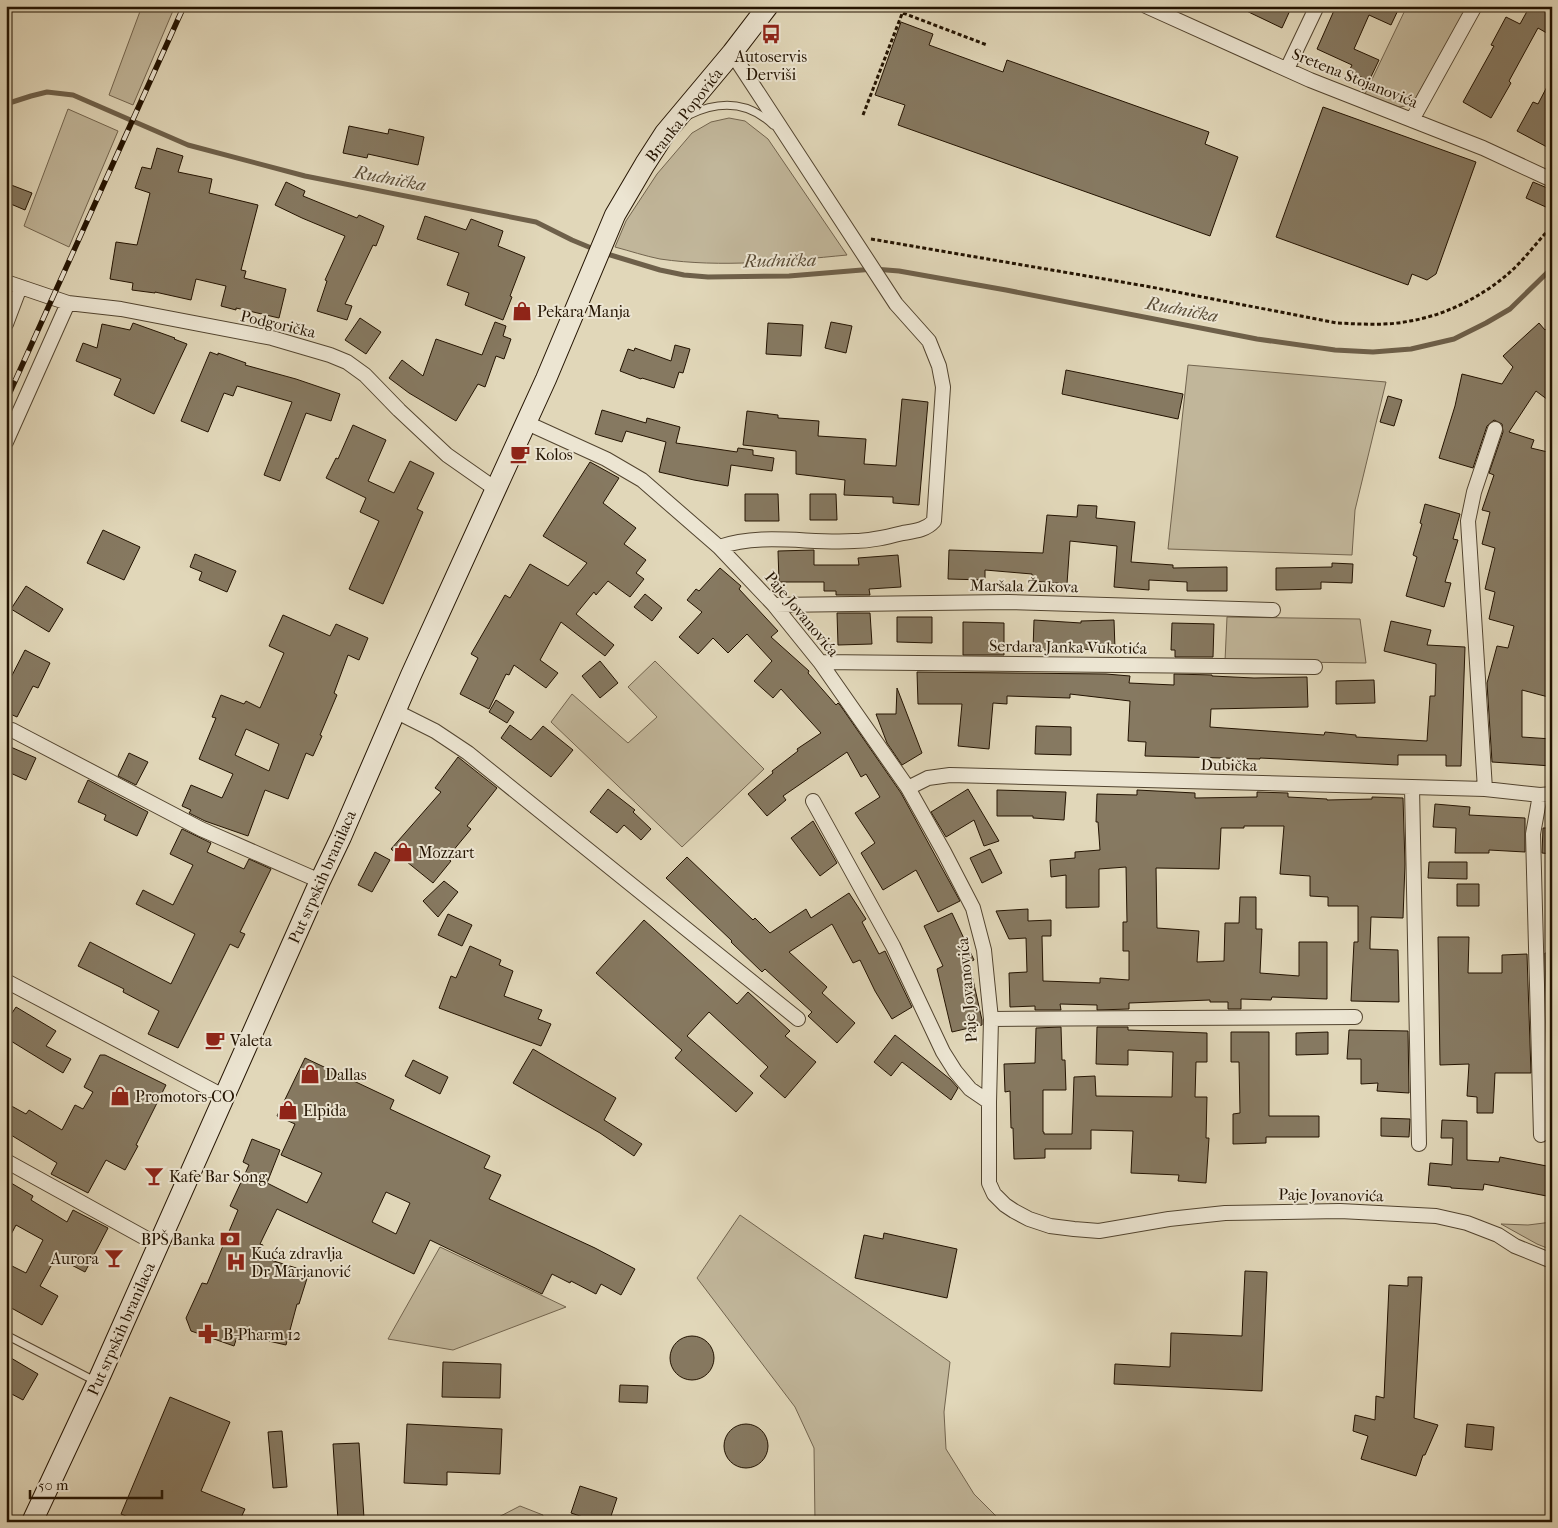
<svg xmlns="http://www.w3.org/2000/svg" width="1558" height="1528" font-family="'IM FELL French Canon',serif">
  <rect width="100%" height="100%" fill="#e1d7b9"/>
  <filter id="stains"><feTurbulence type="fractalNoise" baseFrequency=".004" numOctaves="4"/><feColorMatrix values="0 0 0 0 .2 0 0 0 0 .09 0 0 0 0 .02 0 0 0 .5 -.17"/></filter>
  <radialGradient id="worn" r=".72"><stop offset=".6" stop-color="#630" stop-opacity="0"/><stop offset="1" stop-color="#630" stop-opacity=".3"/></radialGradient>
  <path fill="#c1b69a" stroke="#72644e" d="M142,6H175L133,105L109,95Z
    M1407,6H1468L1415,99L1405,106L1399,107L1365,94Z
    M68,109L118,131L69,247L24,226Z
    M729,118L745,121L768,139L847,255C785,261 722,268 660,259C645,256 630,251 615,247L626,221L657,174L692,133L711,122Z
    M1188,365L1386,382L1355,510L1352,555L1168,549Z
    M1227,617L1360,619L1366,663L1225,661Z
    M655,661L764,769L682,847L551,722L572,694L628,743L657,717L628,687Z
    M740,1215L950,1362L944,1412L946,1449L974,1494L1002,1522H815L814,1448L795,1407L697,1278Z
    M1552,1222V1250L1537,1244L1501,1224L1528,1225Z
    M440,1247L566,1307L453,1350L388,1339Z
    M520,1506L543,1515L542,1522H489Z"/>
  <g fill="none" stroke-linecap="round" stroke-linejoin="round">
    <path stroke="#6e604a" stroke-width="5" d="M6,104L31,96L47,92L73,95L188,145L305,176L536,222L572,240L596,250
      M604,253L660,270L684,275L708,277L789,276L874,269L899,271L1006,290L1257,339L1335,350L1373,352L1411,349L1454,339L1486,323L1510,309L1552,268"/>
  </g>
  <path fill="#867961" stroke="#231301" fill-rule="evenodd" d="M1236,6H1292L1282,28Z
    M1336,6H1400L1391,25L1369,15L1354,49L1379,60L1369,81L1349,71L1352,65L1317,49Z
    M1530,6H1552V36L1538,28L1509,81L1511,83L1491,118L1463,102L1494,46L1491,45L1506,17L1520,24Z
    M901,22L933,34L929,45L1003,72L1007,60L1209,132L1205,144L1238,157L1210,236L898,125L905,105L875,95Z
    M1552,77V139L1547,147L1517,131L1533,102L1538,104Z
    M1323,107L1476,162L1436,274L1427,280L1412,274L1408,285L1276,237Z
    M349,126L388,134L389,129L424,137L418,165L368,154L367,158L343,153Z
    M157,148L183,156L178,172L212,179L209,193L258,205L241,270L246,271L244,278L286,289L279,318L236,308V310L221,306L226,286L196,279L191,300L155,292V293L132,290L133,283L110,279L116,242L137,245L150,193L135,188L142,167L151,169Z
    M286,182L305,191L303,196L357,218L359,215L384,226L376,246L373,245L345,304L352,306L347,320L317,311L327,281L325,280L345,236L302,218L275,205Z
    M1533,182L1552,190V199L1548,208L1526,198Z
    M6,183L32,193L25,210L6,202Z
    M425,216L466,230L471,219L503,231L498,246L525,257L510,296L512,297L503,320L465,305L469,293L447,285L459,253L417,239Z
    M360,318L381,332L366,354L345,340Z
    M495,322L506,326L503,336L511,339L504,359L496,356L485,387L478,384L456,421L409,393L389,378L402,360L423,376L436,339L482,355Z
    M831,322L852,326L846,353L825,348Z
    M133,323L175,338L174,339L187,344L154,414L114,395L121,379L76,361L83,343L97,348L102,324L130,330Z
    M768,323L803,325L801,356L766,354Z
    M1539,323L1545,330L1552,323V403L1536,391L1509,432L1534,440L1531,448L1552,453V698L1522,690V737L1552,739V766L1492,762L1487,683L1497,646L1508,648L1514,626L1489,619L1495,592L1485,589L1495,548L1482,544L1490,512L1482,510L1494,475L1489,473L1503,432L1502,424L1494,420L1487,426L1473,468L1439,458L1455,406L1462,374L1502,384L1513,367L1503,356Z
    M675,345L690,349L683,373L679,372L674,388L642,378L641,379L620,371L628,349L634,351L635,348L671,361Z
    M210,352L218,355V353L246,363L245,365L296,379L340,394L331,421L306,413L280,481L264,475L292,402L237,386L233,396L224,393L208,432L181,421Z
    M1066,370L1183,394L1178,419L1062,394Z
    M1388,396L1402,400L1394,426L1380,422Z
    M902,399L928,402L919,505L893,503V497L844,495L845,480L796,474V451L743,445L747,411L778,415V418L819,421L818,436L866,439L864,464L896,466Z
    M602,410L646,423L647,418L680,427L676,443L737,452L738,448L753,450V455L774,458L772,471L731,465L728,486L694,480L659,472L666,442L626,431L622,442L595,434Z
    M353,425L386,440L368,481L394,493L410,461L434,473L417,509L423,512L383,604L349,589L379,521L360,512L366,498L326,478L336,458L338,459Z
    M590,462L619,478L603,503L636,528L624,544L646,560L636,573L644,579L630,597L608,581L596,595L594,592L576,614L614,645L605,656L561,622L540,660L558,673L546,688L514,665L509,675L506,674L489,709L460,694L478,658L471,654L505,595L510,598L530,564L568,586L587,563L543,536Z
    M745,494H778L779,521H745Z
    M810,494H836L837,520H810Z
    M1425,504L1460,514L1453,539L1458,540L1445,582L1451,583L1444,607L1406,596L1417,557L1413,555L1422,524L1420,523Z
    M1078,505L1097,506L1096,518L1135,522L1131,562L1173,565V568L1227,567V591H1187V582L1149,580V590L1114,587L1117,546L1070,541L1067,584L1032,581V574L985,570V580L948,579L949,550L1043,553L1047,515L1077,517Z
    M103,530L140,547L124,580L87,563Z
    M814,550V565H859L858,558L898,555L901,587L869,589L870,595H836V591H824V582H779L778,551Z
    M195,554L236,571L227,592L199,580L202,572L190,567Z
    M1332,563L1353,564L1352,583L1321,582V589L1276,590V568L1332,567Z
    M720,568L741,586L739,589L778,631L771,637L809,671L808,673L836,705L838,703L840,705L901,793L960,901L938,912L916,870L883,890L861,853L875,843L855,813L880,797L866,774L861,777L847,752L783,796L786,800L767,816L748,794L773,773L772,771L798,751L797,749L821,733L781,689L773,698L754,681L772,661L747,634L728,653L713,638L698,654L679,637L702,612L687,600L696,589L699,591Z
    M26,586L63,609L49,632L11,609Z
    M645,594L662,608L652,621L634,607Z
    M837,613H870L872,644L838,645Z
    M283,615L330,636L336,624L368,638L359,660L348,655L334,693L337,695L320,735L322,736L313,756L306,753L288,799L265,790L248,836L205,821L189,813L191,810L182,806L191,785L222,798L233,774L199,759L216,718L212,717L221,695L244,704L246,701L260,708L284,653L269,646ZM246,729L279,744L269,771L235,755Z
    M897,617H932V643L897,642Z
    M1034,620L1081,623V621L1114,620L1115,649L1033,650Z
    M1391,621L1431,630L1427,645L1465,647L1461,766H1446V755H1398V765L1260,758V759L1145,756L1146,742L1128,741L1130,701L1070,694V698L1007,696V704L993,703L989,749L958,746L962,704H918L917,672L1106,674L1130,676L1129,683L1174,685V674L1212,675V676L1254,678L1307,677L1308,707L1211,709L1210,727L1324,735L1325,732L1356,735V737L1427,741L1430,696H1435L1436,664L1384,651Z
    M963,622L1004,623V655H963Z
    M1172,623L1214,624L1213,657H1175V650H1171Z
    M25,650L50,663L38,688L33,686L17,717L6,712V687Z
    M600,661L618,683L600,698L582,676Z
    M1374,680L1375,703L1336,704V681Z
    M897,688L922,753L902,765L887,743L876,714H896Z
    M496,700L514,712L507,723L489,712Z
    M510,725L531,740L543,726L573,750L551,777L501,738Z
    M1036,726L1071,727V755L1035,754Z
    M6,745L36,758L26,780L6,771Z
    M129,753L148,762L136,785L118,776Z
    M458,757L497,788L467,826L471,829L447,858L451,861L433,883L391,849L441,792L435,788Z
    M88,780L148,812L137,836L104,820L106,815L78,802Z
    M608,789L635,810L633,812L651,829L641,840L624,825L617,833L590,812Z
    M968,789L974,799L999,841L984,846L974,820L946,837L931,812Z
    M997,790L1066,792L1064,820L1033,818V816H997Z
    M1137,790L1195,793V798L1257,797V792L1288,793V797L1327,799V800L1372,799V797L1403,798L1405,864L1403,918L1371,917L1370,943V949L1398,950L1399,1002L1351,1001L1354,942H1358V906H1328V897L1310,896V876L1280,874L1284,826H1244V828H1221L1219,869L1156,868L1157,928L1199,931L1197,962L1224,961L1225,923H1239L1240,897H1256V929H1262L1260,973L1299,976V942H1327V999L1272,997L1271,1000L1241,999V1009H1228V1002H1210V1000L1129,1003V1009L1097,1010V1005L1060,1004L1061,1010H1035V1006L1010,1007L1009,973L1027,972L1026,938L1009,939L996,911L1028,909V921L1051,920V936H1042L1043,981L1100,983V978L1129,980V951H1123V922H1127L1126,867L1099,869V907L1066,908V875L1051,877L1050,860L1075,858V852L1100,850L1098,822H1096L1097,794L1137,795Z
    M1435,804L1470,807L1469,815L1525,818V852L1489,850V853H1455L1456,828L1433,827Z
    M813,821L837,863L820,876L791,838Z
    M1543,828H1552V854L1542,853Z
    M182,829L211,843L207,852L244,869L249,859L271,869L240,932L245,934L238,948L230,944L178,1048L148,1034L159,1011L123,992L124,989L78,966L90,942L171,984L195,934L136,904L143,890L173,905L193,865L170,854Z
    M990,849L1002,873L982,883L970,858Z
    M375,852L390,860L372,892L358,885Z
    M687,857L753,920L755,918L770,933L806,909L811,918L849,893L866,919L862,922L879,954L885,951L912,1007L892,1019L875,991L860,960L853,963L832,924L789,952L827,987L822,993L855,1023L837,1043L808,1016L812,1012L765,969L762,972L731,942L732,941L666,878Z
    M1429,862H1467V879L1428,878Z
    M444,881L458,892L438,917L423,901Z
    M1457,884H1479V906H1457Z
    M952,913L974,960L969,962L982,1020V1025L952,1032L937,969L943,966L924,926Z
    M448,914L472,925L462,946L438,935Z
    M644,920L737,1004L748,992L790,1031L785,1036L816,1062L785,1098L760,1076L768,1067L709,1012L687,1036L753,1093L736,1112L675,1058L682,1050L596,973Z
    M1438,937H1469L1468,973H1502V955L1527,954L1531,1073H1495L1493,1113H1477V1097L1467,1096L1469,1064L1440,1065Z
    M470,946L501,960L499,965L513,971L504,996L542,1010L538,1019L551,1024L541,1046L439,1008L451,976L456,978Z
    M1545,953H1552V1073H1548Z
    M16,1007L56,1031L46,1046L71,1059L63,1073L6,1038V1022Z
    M1061,1027L1062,1060H1065L1066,1090H1043V1132H1044V1134H1072L1074,1077L1095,1076L1096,1096L1172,1097L1173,1052L1128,1050V1065L1096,1064L1097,1027H1128V1030L1207,1033V1062H1196L1195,1097H1207L1206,1138H1209L1206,1183L1178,1181L1179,1175L1131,1173L1133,1131L1091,1130V1149H1045V1158L1014,1159L1013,1128H1011L1010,1091L1005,1092L1004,1064L1035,1063L1036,1028Z
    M1349,1030L1408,1031L1409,1093L1377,1091L1378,1083L1361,1084V1059H1347Z
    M1231,1032H1269V1116H1319V1137H1266V1143L1233,1144V1114L1240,1113L1239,1062H1231Z
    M1328,1032V1054L1296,1055V1033Z
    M895,1035L950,1079L958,1088L951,1100L902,1062L891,1076L874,1062Z
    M533,1049L616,1098L604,1120L642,1144L634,1156L600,1133L513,1083Z
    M100,1055H105L166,1085L136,1145L138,1146L125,1170L106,1160L88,1193L51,1174L57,1163L6,1132V1103L26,1114L29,1110L62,1130L75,1105L83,1109L93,1092L84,1087Z
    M305,1058L394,1100L390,1109L490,1156L484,1168L501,1175L489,1199L595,1248L635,1269L621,1295L601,1284L596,1294L571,1281L570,1283L552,1274L542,1294L430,1240L414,1274L277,1209L260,1244L263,1245L258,1256L309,1272L299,1304H297L286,1345L238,1334L234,1346L191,1331L186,1318L202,1283L207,1284L238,1210L230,1206L249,1165L243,1162L252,1139L280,1150L267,1183L307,1203L322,1173L281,1155L295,1124L277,1116ZM386,1192L410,1203L396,1234L372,1222Z
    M413,1060L448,1077L440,1094L405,1076Z
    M1381,1118L1410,1119L1409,1137L1381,1136Z
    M1442,1120L1467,1121V1160L1499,1162L1500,1157L1552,1167V1197L1484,1184L1483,1190L1451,1188V1187L1428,1185L1430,1163L1452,1165L1453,1138H1441Z
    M6,1180L33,1196L31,1200L67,1222L73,1210L108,1228L85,1272L56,1257L40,1286L58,1296L42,1325L6,1305V1263L26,1273L43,1240L16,1225L6,1244Z
    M884,1233L957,1249L947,1298L855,1278L864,1235L883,1239Z
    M1245,1271L1267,1272L1262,1391L1114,1384L1115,1364L1170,1367L1171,1333L1242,1336Z
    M1408,1277H1422L1414,1418L1438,1425L1425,1455H1423L1416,1476L1361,1459L1368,1436L1353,1431L1355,1415L1375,1420L1376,1396L1384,1398L1389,1285L1408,1286Z
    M670 1358a22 22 0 1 1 44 0a22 22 0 1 1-44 0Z
    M6,1355L38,1374L23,1400L6,1391Z
    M443,1362L501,1364L500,1398L442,1397Z
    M620,1385L648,1386L647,1403L619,1402Z
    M170,1397L230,1422L201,1491L245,1509L239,1522H140L121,1514Z
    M724 1446a22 22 0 1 1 44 0a22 22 0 1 1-44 0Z
    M407,1424L502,1429L500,1474L447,1472V1485L404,1483Z
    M1467,1424L1494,1427L1492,1450L1465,1447Z
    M282,1431L287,1487L273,1488L268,1432Z
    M359,1443L364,1518L338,1520L333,1444Z
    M580,1486L617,1498L609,1522H598L571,1513Z"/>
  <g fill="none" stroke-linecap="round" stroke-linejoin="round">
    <defs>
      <path id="service" d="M689,115C720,100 748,101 773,125
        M6,1335L95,1381"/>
      <path id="minor" d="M1146,6L1310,80L1483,148L1552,180
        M1287,69L1317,6
        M1412,120L1475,6
        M6,282L68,303L121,309L272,338L330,355L347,362L365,375L399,410L447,455L497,490
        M6,324L20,287
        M527,423L606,459L642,480L719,547L774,605L820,662L908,788L944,852L973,908L984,950L991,1019L989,1102V1183L994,1194L1005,1205L1014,1211L1029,1219L1050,1226L1074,1229L1099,1231L1169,1219L1225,1213L1340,1211L1436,1216L1467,1223L1498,1235L1515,1246L1552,1261
        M6,442L68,303
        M719,547C763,532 809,544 854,541C871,541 887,537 903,533C915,531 926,530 934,521L943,387L939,366L929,341L896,304L732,53
        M774,605L1008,602L1273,610
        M820,662L1315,667
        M395,711L435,731L468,753L798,1019
        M12,730L201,829L320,881
        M1412,787L1419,1144
        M908,788L928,778L950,775L1412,787L1485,789L1540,795L1552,794
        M1485,789L1468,521L1474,492L1495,429
        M1540,795L1533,834L1541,1135
        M813,801L893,946L943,1052L955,1071L970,1089L989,1102
        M6,981L225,1097
        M991,1019L1355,1017
        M6,1161L158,1245"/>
      <path id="secondary" d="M32,1522L97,1383L320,881L341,837L411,675L546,379L615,215L645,164L665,133L732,53L768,6"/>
    </defs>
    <use href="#service" stroke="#52442f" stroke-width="9"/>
    <use href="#minor" stroke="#52442f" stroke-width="16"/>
    <use href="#secondary" stroke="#231301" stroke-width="22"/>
    <path stroke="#231301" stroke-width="3" stroke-dasharray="4 2.5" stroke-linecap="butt" d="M903,13L987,45
      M863,115L905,6
      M871,239L1151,287L1337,323C1361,324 1386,326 1410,321C1446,315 1481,297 1508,274C1524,260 1537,242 1552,226"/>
    <use href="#service" stroke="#ece5d2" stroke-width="7"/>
    <use href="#minor" stroke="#ece5d2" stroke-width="14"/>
    <use href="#secondary" stroke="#ece5d2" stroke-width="20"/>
    <defs>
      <path id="rail" d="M6,401L184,6"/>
    </defs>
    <use href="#rail" stroke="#231301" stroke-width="5.5"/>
    <use href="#rail" stroke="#ece5d2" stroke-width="4" stroke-dasharray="11" stroke-linecap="butt"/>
  </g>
  <defs>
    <symbol id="bus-bare" viewBox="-9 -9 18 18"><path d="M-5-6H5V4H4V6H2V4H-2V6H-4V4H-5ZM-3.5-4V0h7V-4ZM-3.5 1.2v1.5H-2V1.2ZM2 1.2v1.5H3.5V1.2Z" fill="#8f2418" stroke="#ece5d2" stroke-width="2.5" paint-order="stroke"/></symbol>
    <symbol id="shop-bare" viewBox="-9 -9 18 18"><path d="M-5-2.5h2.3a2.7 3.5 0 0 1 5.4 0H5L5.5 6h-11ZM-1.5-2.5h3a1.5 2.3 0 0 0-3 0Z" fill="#8f2418" stroke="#ece5d2" stroke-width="2.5" paint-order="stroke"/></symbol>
    <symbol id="cafe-bare" viewBox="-9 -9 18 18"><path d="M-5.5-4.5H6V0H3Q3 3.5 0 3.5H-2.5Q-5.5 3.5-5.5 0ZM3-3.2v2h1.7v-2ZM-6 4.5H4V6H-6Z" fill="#8f2418" stroke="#ece5d2" stroke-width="2.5" paint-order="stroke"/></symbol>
    <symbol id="bar-bare" viewBox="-9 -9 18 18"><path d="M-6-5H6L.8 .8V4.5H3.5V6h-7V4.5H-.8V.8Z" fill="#8f2418" stroke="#ece5d2" stroke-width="2.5" paint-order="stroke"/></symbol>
    <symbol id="bank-bare" viewBox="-9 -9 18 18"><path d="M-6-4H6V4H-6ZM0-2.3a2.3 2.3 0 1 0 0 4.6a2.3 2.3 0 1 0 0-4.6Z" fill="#8f2418" stroke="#ece5d2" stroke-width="2.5" paint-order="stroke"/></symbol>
    <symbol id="hospital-bare" viewBox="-9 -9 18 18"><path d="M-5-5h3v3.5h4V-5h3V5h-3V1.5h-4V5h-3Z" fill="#8f2418" stroke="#ece5d2" stroke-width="2.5" paint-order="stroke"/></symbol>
    <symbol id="pharmacy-bare" viewBox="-9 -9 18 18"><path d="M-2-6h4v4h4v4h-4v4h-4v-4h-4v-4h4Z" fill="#8f2418" stroke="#ece5d2" stroke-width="2.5" paint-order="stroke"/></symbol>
  </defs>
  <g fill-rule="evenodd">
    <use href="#bus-bare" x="757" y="20" width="28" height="28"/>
    <use href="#shop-bare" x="508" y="297" width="28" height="28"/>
    <use href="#cafe-bare" x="506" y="440" width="28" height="28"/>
    <use href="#shop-bare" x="389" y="838" width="28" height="28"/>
    <use href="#cafe-bare" x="201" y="1026" width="28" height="28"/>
    <use href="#shop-bare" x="296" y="1060" width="28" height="28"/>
    <use href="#shop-bare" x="106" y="1082" width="28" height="28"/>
    <use href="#shop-bare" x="274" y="1096" width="28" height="28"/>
    <use href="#bar-bare" x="140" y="1162" width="28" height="28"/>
    <use href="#bank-bare" x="216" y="1225" width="28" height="28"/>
    <use href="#bar-bare" x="100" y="1244" width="28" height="28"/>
    <use href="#hospital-bare" x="222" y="1248" width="28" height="28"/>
    <use href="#pharmacy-bare" x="194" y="1320" width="28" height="28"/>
  </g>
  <g text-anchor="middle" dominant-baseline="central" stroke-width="4" stroke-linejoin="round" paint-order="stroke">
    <g font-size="16" fill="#231301" stroke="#ece5d2" text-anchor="start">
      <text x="771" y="56" text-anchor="middle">Autoservis<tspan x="771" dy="18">Derviši</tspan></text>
      <text x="537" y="311">Pekara Manja</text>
      <text x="535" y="454">Kolos</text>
      <text x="418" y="852">Mozzart</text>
      <text x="230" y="1040">Valeta</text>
      <text x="325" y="1074">Dallas</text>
      <text x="135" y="1096">Promotors-CO</text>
      <text x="303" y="1110">Elpida</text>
      <text x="169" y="1176">Kafe Bar Song</text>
      <text x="215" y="1239" text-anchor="end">BPŠ Banka</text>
      <text x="251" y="1253">Kuća zdravlja<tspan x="251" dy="18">Dr Marjanović</tspan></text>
      <text x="99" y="1258" text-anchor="end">Aurora</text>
      <text x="223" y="1334">B-Pharm 12</text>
    </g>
    <g font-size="16" fill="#231301" stroke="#ece5d2">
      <text transform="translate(1355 78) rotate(22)">Sretena Stojanovića</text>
      <text transform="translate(684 115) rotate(-52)">Branka Popovića</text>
      <text transform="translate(278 324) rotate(13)">Podgorička</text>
      <text transform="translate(1024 586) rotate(1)">Maršala Žukova</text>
      <text transform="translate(802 614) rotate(50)">Paje Jovanovića</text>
      <text transform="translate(1068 647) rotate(1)">Serdara Janka Vukotića</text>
      <text transform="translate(1229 765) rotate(1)">Dubička</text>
      <text transform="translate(322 877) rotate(-66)">Put srpskih branilaca</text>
      <text transform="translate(967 990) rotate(-95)">Paje Jovanovića</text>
      <text transform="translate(1331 1195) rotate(1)">Paje Jovanovića</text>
      <text transform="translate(121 1329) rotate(-66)">Put srpskih branilaca</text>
    </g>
    <g font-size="18" font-style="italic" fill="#5b4d37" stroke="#ece5d2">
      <text transform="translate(390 179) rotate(11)">Rudnička</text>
      <text transform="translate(780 261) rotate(-1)">Rudnička</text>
      <text transform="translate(1182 310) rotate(11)">Rudnička</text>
    </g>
  </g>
  <rect width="1558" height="1528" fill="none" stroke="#e1d7b9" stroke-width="25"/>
  <rect x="8" y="8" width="1543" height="1513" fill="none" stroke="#231301" stroke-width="2.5"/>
  <rect x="12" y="12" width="1533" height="1503" fill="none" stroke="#231301"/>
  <path d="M30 1490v8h132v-8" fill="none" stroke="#231301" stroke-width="2.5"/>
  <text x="38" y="1490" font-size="15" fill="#231301" stroke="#ece5d2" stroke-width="4" paint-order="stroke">50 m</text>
  <rect width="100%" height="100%" filter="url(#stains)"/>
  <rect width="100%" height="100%" fill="url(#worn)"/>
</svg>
